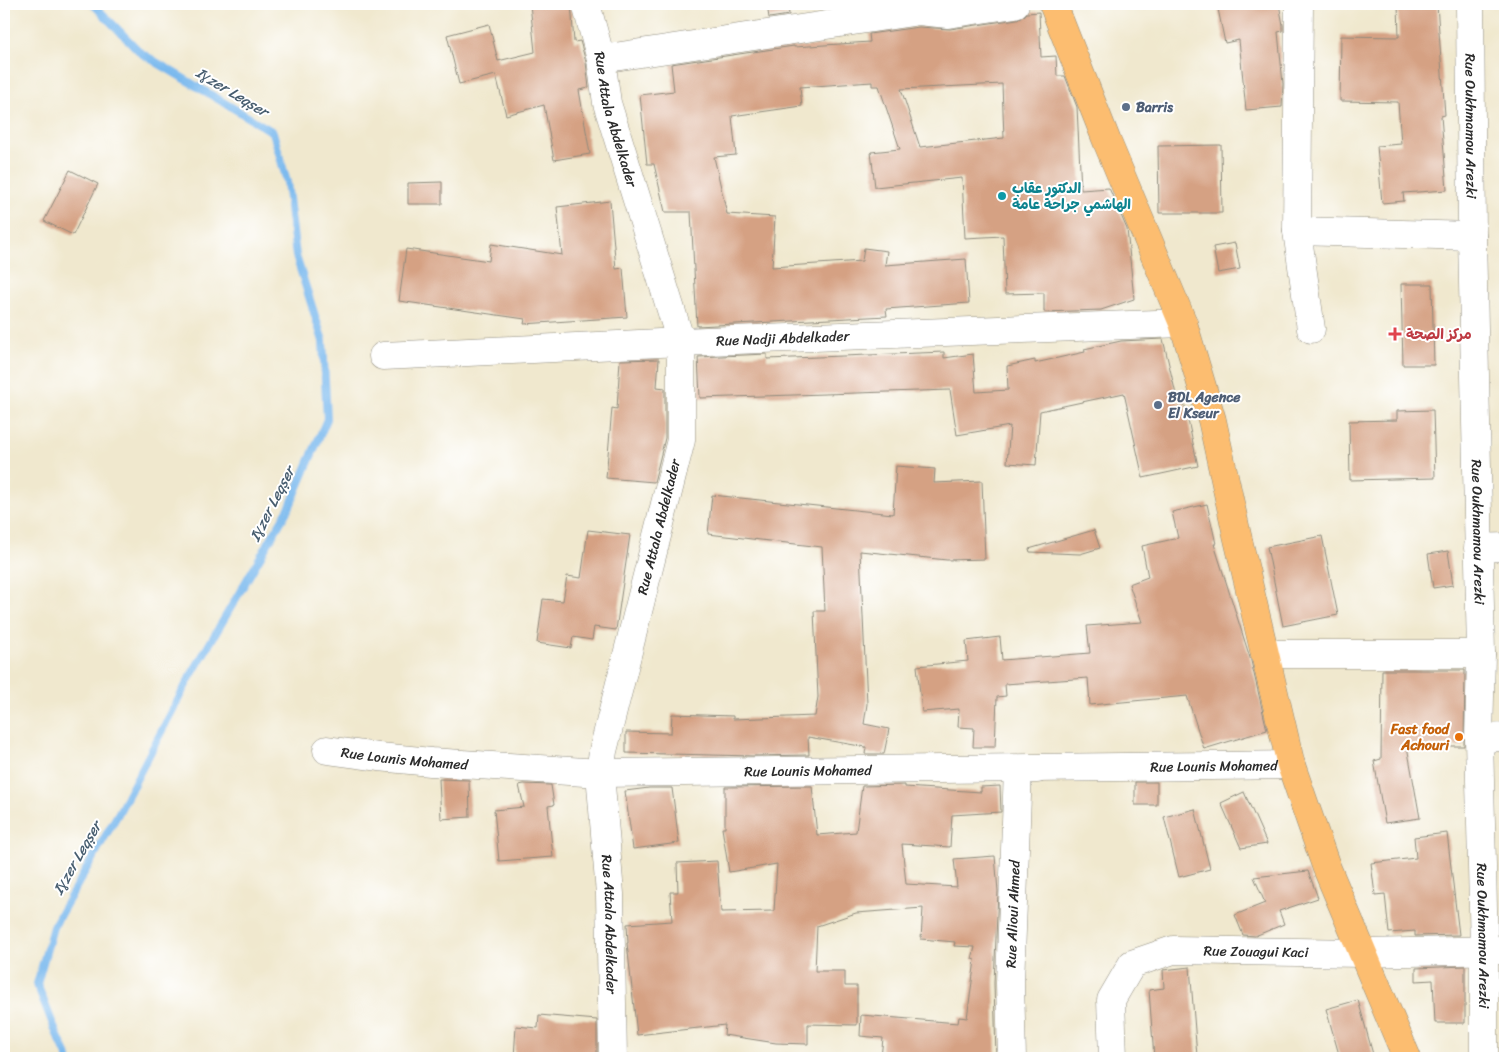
<svg xmlns="http://www.w3.org/2000/svg" width="1509" height="1062" font-family="Sriracha,'Playpen Sans Arabic',sans-serif">
  <rect width="100%" height="100%" fill="#fff"/>
  <filter id="ink" filterUnits="userSpaceOnUse"><feTurbulence type="fractalNoise" baseFrequency=".02" numOctaves="2"/><feDisplacementMap in="SourceGraphic" scale="10" xChannelSelector="R" yChannelSelector="G"/><feConvolveMatrix kernelMatrix="1 2 1 2 8 2 1 2 1" color-interpolation-filters="sRGB"/></filter>
  <filter id="wash" filterUnits="userSpaceOnUse"><feTurbulence type="fractalNoise" baseFrequency=".0096" numOctaves="4" result="noise"/><feDisplacementMap in="SourceGraphic" scale="20" xChannelSelector="R" yChannelSelector="G"/><feGaussianBlur stdDeviation="1.12" result="paint"/><feColorMatrix in="noise" values="0 0 0 0 0 0 0 0 0 0 0 0 0 0 0 0 0 1.4 0 .05"/><feComposite in="paint" operator="in"/></filter>
  <g filter="url(#wash)">
    <rect width="100%" height="100%" fill="#f0e8ce"/>
    <g fill="none" stroke-linecap="round" stroke-linejoin="round">
      <path stroke="#7ab9ee" stroke-width="8" d="M68,1058L56,1032L37,984L53,927L118,814L189,679L290,506L327,419L323,341L296,256L287,182L273,132L141,53L93,4"/>
    </g>
    <g id="blocks">
      <path fill="#d5a183" fill-rule="evenodd" d="M530,4H571L574,42L580,41L586,62L589,88L579,90L590,154L554,160L544,105L506,115L496,75L459,84L447,35L489,24L498,61L535,52Z
        M767,4H788L789,15L769,18Z
        M1217,4H1279L1283,25V31L1278,32L1283,84L1282,107L1246,110L1239,40L1225,43Z
        M1398,4H1437L1445,115L1441,116L1447,190L1403,193L1404,201L1382,203L1377,146L1401,144L1398,102L1340,101L1341,36L1399,37Z
        M1039,12L1041,57L1056,56L1057,76H1065L1077,107L1081,190L1109,188L1127,229L1134,299L1101,310L1044,312V293L1005,294L1003,236L965,238L962,178L875,187L871,152L900,149L879,86H872V82L800,87L802,106L732,116L736,155L714,157L727,214L775,217L772,267L862,261L864,248L887,251L885,265L966,259L969,303L886,309L887,316L697,326L691,212H665L654,164H647L640,95L674,91L671,64L794,46V47L870,42L869,34L919,27L950,29L1017,19L1024,16L1027,13ZM1002,84L1004,138L920,147L901,89Z
        M1221,145L1222,213H1159L1158,146Z
        M70,170L98,184L73,235L44,221Z
        M442,182V204H408V183Z
        M610,201L616,269L623,268L627,317L524,324L525,319L399,301L406,249L489,261L491,244L562,255L557,207Z
        M1235,243L1240,269L1218,273L1213,247Z
        M1401,284H1432L1434,365H1403Z
        M1163,339L1178,403L1184,402L1198,466L1143,478L1124,393L1040,411L1036,465L1007,463L1010,426L957,435L950,390L700,398L698,357L767,354V359L944,352V358L973,354L976,392L1008,390L1007,366L1035,360V363L1085,352L1084,349L1121,341Z
        M659,359L657,387L665,388V438L654,482L606,478L612,408L617,409L620,360Z
        M1433,410L1435,478L1350,480L1349,421L1397,420V411Z
        M896,466L935,469L934,483L982,481L985,559L947,560L860,551L867,704L864,724L889,729L884,754H865L866,747L808,737L809,755L753,756L626,753V732L671,733L672,714L733,716V719L815,716L818,697L814,611H825L822,547L708,534L712,495L893,514Z
        M1207,504L1216,544H1214L1251,661L1267,730L1204,749L1187,696L1090,705L1088,678L1005,684L1006,696L997,697L995,747H973L974,728L958,727L959,709L922,712L917,666L968,661L966,641L1000,637L1002,660L1090,653L1087,626L1142,622L1129,584L1148,577L1142,546L1178,538L1172,512Z
        M588,530L630,535L616,630L594,627L592,640L573,637L571,648L537,643L543,599L563,601L567,576L581,578Z
        M1094,530L1100,548L1080,554L1030,552L1029,549Z
        M1322,536L1338,615L1283,626L1267,547Z
        M1448,551L1453,585L1433,588L1428,554Z
        M1382,670H1465L1464,746H1407L1420,818L1385,823L1374,761L1381,759Z
        M439,779L469,780L470,817L441,819Z
        M1135,782H1157V805H1135Z
        M524,784L551,785L554,805L548,806L553,857L499,861L494,810L524,807L519,785Z
        M905,785V787L981,792V787L1000,786L1001,812L952,815L950,847L902,844L906,884L957,887L954,859L995,856L998,891L994,983L996,1058H881L883,1038L860,1036L861,1015L958,1023L959,1017L967,1018L975,960L972,959L975,947L954,946L955,942L921,939L923,908L856,913L817,926L815,971H845V986H857V1025L808,1024V1044L776,1043L724,1035L725,1025L637,1035L627,943H628L627,924L672,921L670,892H678L677,863L717,861L721,912L774,911L777,864L729,872L722,828H725V787L812,786L817,835L856,832L862,786Z
        M649,788H672L679,843L633,849L625,791Z
        M1244,792L1267,844L1241,848L1221,803Z
        M1195,809L1210,869L1179,877L1164,817Z
        M1447,833L1459,935L1415,936V931L1389,933L1385,894L1375,895L1371,863L1416,858L1414,837Z
        M1308,871L1318,898L1279,911L1284,924L1255,936L1243,935L1235,915L1265,903L1254,877Z
        M1465,966V1023H1435L1433,980L1416,981V968Z
        M1190,967L1197,1056L1154,1058L1149,990L1164,988L1163,970Z
        M1358,1000L1374,1058H1340L1326,1009Z
        M539,1015L597,1020V1058H514L516,1026L538,1028Z"/>
    </g>
  </g>
  <g filter="url(#ink)">
    <use href="#blocks" fill-opacity="0" stroke="#8e8a7c" stroke-width="1"/>
    <g fill="none" stroke-linecap="round" stroke-linejoin="round">
      <defs>
        <g id="minor">
          <path id="s1" d="M586,4L601,59L607,103L681,342V440L603,751L600,773L610,894L613,1058"/>
          <path d="M1299,4L1297,231L1311,329"/>
          <path id="s2" d="M1470,4L1472,236L1481,654L1479,738L1484,951V1058"/>
          <path d="M601,59L919,11L948,14L1015,4"/>
          <path d="M1297,231L1472,236"/>
          <path id="s3" d="M383,356L681,342L1183,323"/>
          <path d="M1478,548L1505,547"/>
          <path d="M1266,654H1481"/>
          <path d="M1479,738L1505,737"/>
          <path id="s4" d="M327,750L379,757L431,762L600,773L1291,765"/>
          <path id="s5" d="M1012,1058L1010,983L1018,769H1037"/>
          <path id="s6" d="M1113,1058L1111,1000L1132,964L1173,950L1362,953L1505,950"/>
        </g>
        <path id="major" d="M1053,4L1108,144L1183,323L1212,420L1237,535L1291,765L1326,866L1407,1058"/>
      </defs>
      <use href="#minor" stroke="#8e8a7c" stroke-width="29"/>
      <use href="#major" stroke="#8e8a7c" stroke-width="29"/>
      <use href="#minor" stroke="#fff" stroke-width="28"/>
      <use href="#major" stroke="#fcbd6f" stroke-width="28"/>
    </g>
  </g>
  <g fill="#5c6f8a" stroke="#fff" stroke-width="2">
    <circle cx="1126" cy="107" r="5"/>
    <circle cx="1158" cy="405" r="5"/>
  </g>
  <circle fill="#0f9aa8" stroke="#fff" stroke-width="2" cx="1002" cy="196" r="5"/>
  <path fill="#e0444e" stroke="#fff" stroke-width="2" d="M1392.5 326.5h5v5h5v5h-5v5h-5v-5h-5v-5h5z"/>
  <circle fill="#e8710a" stroke="#fff" stroke-width="2" cx="1459" cy="737" r="5"/>
  <g text-anchor="middle" dominant-baseline="central" stroke-width="4" stroke-linejoin="round" paint-order="stroke">
    <g font-size="14" font-weight="bold" fill="#4e5e75" stroke="#fff" text-anchor="start">
      <text x="1136" y="107">Barris</text>
      <text x="1168" y="397">BDL Agence<tspan x="1168" dy="16">El Kseur</tspan></text>
    </g>
    <g font-size="14" fill="#2b2b2b" stroke="#fff">
      <text stroke="none"><textPath href="#s1" startOffset="119">Rue Attala Abdelkader</textPath></text>
      <text stroke="none"><textPath href="#s2" startOffset="122">Rue Oukhmamou Arezki</textPath></text>
      <text stroke="none"><textPath href="#s3" startOffset="400">Rue Nadji Abdelkader</textPath></text>
      <text transform="translate(659 527) rotate(-76)">Rue Attala Abdelkader</text>
      <text stroke="none"><textPath href="#s2" startOffset="528">Rue Oukhmamou Arezki</textPath></text>
      <text stroke="none"><textPath href="#s4" startOffset="78">Rue Lounis Mohamed</textPath></text>
      <text stroke="none"><textPath href="#s4" startOffset="888">Rue Lounis Mohamed</textPath></text>
      <text stroke="none"><textPath href="#s4" startOffset="482">Rue Lounis Mohamed</textPath></text>
      <text stroke="none"><textPath href="#s5" startOffset="144">Rue Alioui Ahmed</textPath></text>
      <text stroke="none"><textPath href="#s1" startOffset="944">Rue Attala Abdelkader</textPath></text>
      <text stroke="none"><textPath href="#s2" startOffset="932">Rue Oukhmamou Arezki</textPath></text>
      <text stroke="none"><textPath href="#s6" startOffset="226">Rue Zouagui Kaci</textPath></text>
    </g>
    <g font-size="14" font-weight="bold" fill="#0d838f" stroke="#fff" text-anchor="start">
      <text x="1012" y="188">الدكتور عقاب<tspan x="1012" dy="16">الهاشمي جراحة عامة</tspan></text>
    </g>
    <g font-size="14" font-weight="bold" fill="#be3a42" stroke="#fff" text-anchor="start">
      <text x="1406" y="334">مركز الصحة</text>
    </g>
    <g font-size="14" font-weight="bold" fill="#c56008" stroke="#fff" text-anchor="end">
      <text x="1449" y="729">Fast food<tspan x="1449" dy="16">Achouri</tspan></text>
    </g>
    <g font-size="15" font-style="italic" fill="#475d6f" stroke="#fff">
      <text transform="translate(232 92) rotate(31)">Iɣzer Leqṣer</text>
      <text transform="translate(272 504) rotate(-63)">Iɣzer Leqṣer</text>
      <text transform="translate(77 858) rotate(-60)">Iɣzer Leqṣer</text>
    </g>
  </g>
  <rect width="1509" height="1062" fill="none" stroke="#fff" stroke-width="20"/>
</svg>
